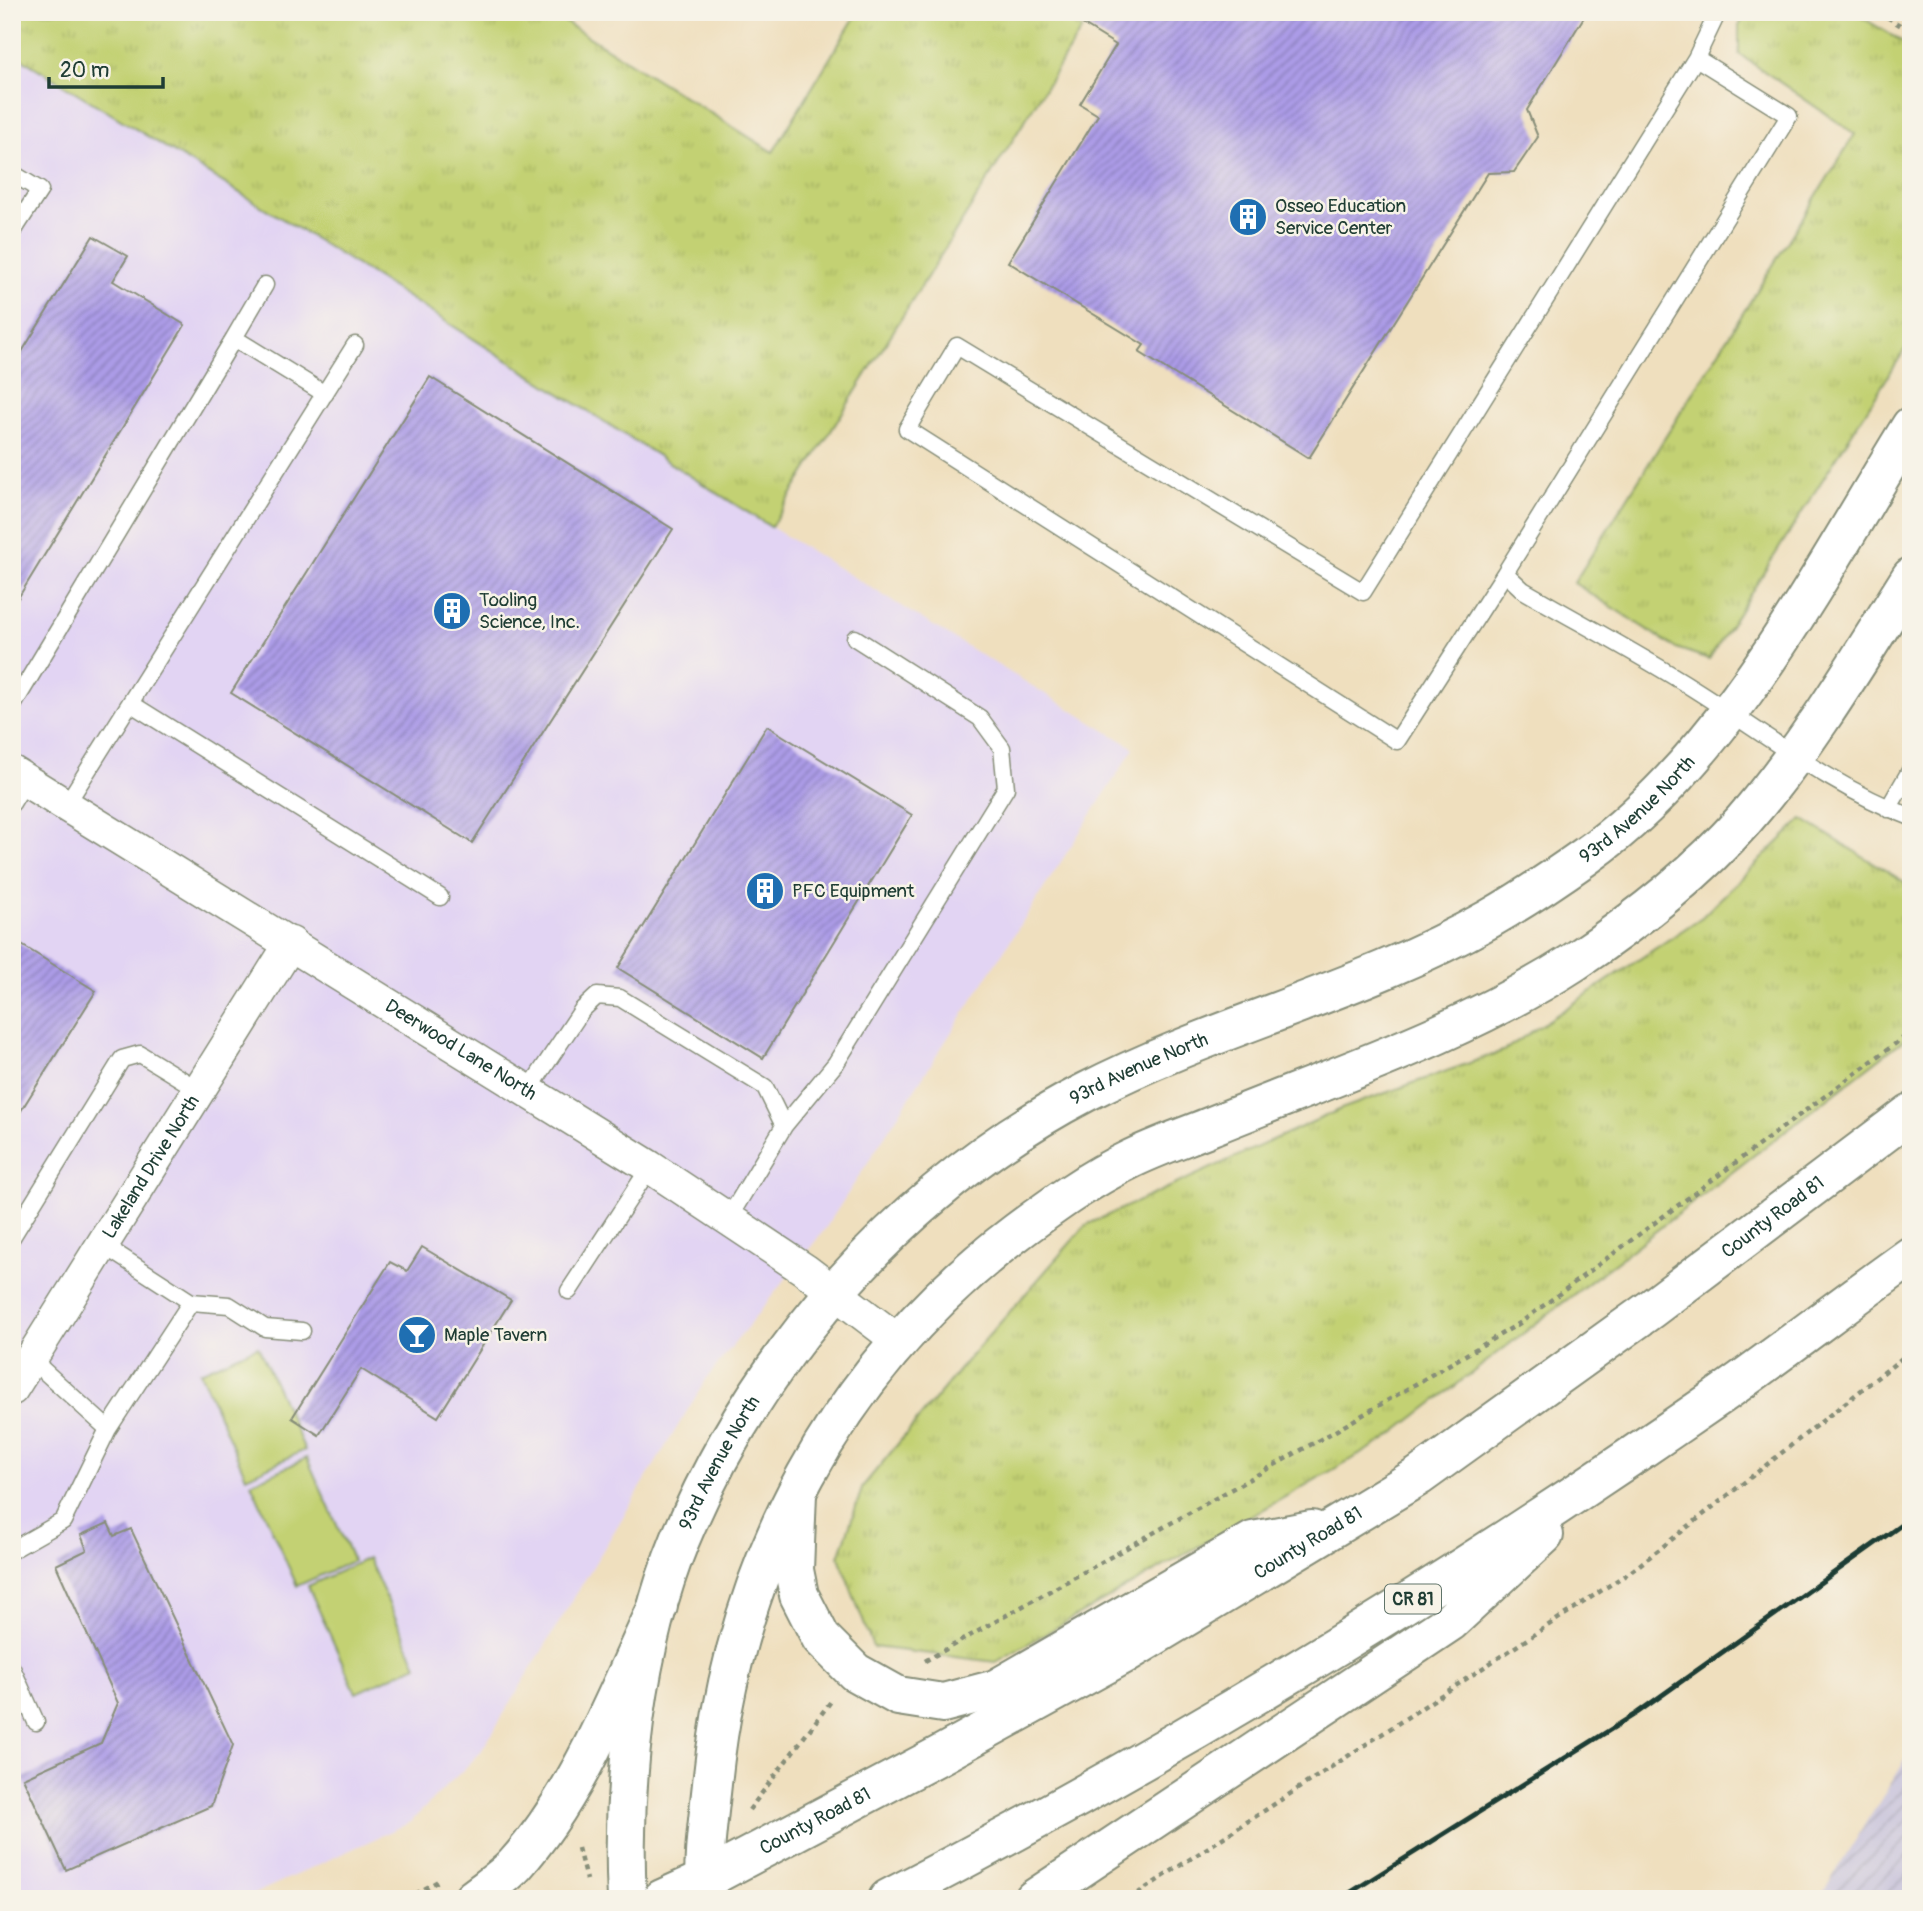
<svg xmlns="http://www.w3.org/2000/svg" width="1923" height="1911" font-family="Pangolin,sans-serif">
  <defs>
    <pattern id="industrial-furrows" width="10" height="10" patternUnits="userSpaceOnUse" patternTransform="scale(1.75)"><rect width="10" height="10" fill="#c5c0da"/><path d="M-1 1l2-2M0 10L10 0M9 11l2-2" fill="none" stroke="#9f9db2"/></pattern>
    <pattern id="grass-tufts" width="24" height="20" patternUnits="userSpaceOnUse" patternTransform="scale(1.75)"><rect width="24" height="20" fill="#c3d173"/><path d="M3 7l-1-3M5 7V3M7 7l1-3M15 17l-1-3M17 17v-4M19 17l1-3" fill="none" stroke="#a7b464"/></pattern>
    <pattern id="building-hatch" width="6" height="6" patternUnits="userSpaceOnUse" patternTransform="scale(1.75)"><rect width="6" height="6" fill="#ac9be7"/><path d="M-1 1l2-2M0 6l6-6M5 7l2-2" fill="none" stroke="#8b80bc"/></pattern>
  </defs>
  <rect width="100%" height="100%" fill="#f7f3e8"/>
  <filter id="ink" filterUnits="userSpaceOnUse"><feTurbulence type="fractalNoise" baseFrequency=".0143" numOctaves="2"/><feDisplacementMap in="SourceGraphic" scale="14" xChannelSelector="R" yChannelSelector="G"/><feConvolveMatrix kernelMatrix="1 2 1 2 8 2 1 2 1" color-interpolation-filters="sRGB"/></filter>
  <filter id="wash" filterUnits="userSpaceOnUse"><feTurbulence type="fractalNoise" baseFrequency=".00686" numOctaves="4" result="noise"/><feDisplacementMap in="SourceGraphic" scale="28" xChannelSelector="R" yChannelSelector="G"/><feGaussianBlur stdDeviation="1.57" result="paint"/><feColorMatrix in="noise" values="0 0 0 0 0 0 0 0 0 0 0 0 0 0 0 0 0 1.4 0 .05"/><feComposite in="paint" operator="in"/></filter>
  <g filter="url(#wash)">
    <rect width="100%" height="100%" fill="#efdfbe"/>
    <path fill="#e2d4f3" d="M12,53L328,247L771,527L1134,748L825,1229L707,1378L480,1753L409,1823L243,1899H12Z"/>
    <path fill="url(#industrial-furrows)" d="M1911,1751V1899H1819Z"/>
    <path fill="url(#grass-tufts)" stroke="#718754" stroke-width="2" d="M12,12H549L773,152L858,12H1056L1082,29L771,527L328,247L12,53Z
      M1747,12H1853L1911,47V340L1709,659L1676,648L1574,583L1855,134L1739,54V26Z
      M1802,819L1911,886V1034L1385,1440L996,1662L873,1647L839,1557L863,1486L970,1357L1086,1225L1341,1109L1503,1051L1702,917Z"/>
    <path fill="#c3d173" stroke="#718754" stroke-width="2" d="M258,1346L305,1450L246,1477L200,1372Z
      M307,1458L353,1561L297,1586L251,1483Z
      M368,1558L417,1665L356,1693L308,1586Z"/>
    <g id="blocks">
      <path fill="url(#building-hatch)" d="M1063,12H1587L1527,110L1538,137L1514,172L1488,173L1309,458L1139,352L1144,345L1008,262L1098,115L1080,104L1116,45Z
        M93,236L128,256L113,281L185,325L12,608V368Z
        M430,377L673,529L472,843L231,693Z
        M767,726L912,815L763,1058L618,968Z
        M12,939L96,991L12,1125Z
        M422,1247L511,1300L438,1417L361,1369L319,1435L292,1418L390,1262L407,1271Z
        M108,1523L114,1536L131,1529L233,1745L211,1806L66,1870L23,1778L101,1743L118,1703L56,1565L87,1550L81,1535Z"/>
    </g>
  </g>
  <g filter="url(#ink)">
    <use href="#blocks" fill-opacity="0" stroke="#878e79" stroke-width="2"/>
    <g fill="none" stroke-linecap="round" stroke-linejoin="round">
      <defs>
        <path id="service" d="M1718,12L1696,58L1363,592L957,346L907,429L1397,741L1505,573L1523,590C1580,623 1639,654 1694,689C1764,733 1833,788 1911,817
          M12,173L40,190L12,233
          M265,285L234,338L325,394
          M1505,573L1789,116L1696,58
          M130,703L440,897
          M12,707L234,338
          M12,803L26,780
          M66,805L355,345
          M1888,809L1911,769
          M528,1091L582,1010L597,996L620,998L765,1087L784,1126L728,1219
          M784,1126L836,1063L1006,788L1002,748L980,718L855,638
          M12,1237L122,1059L140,1054L199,1090
          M103,1245L191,1302L108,1429
          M569,1291L650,1167
          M191,1302L229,1305L265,1328L302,1331
          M12,1550L63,1521L108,1429L32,1360
          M12,1668L36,1722"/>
        <g id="minor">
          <path id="s1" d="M12,772L650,1167L805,1270L900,1342"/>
          <path id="s2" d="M12,1389L291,943"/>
        </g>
        <g id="tertiary">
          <path id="s3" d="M627,1899C621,1783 636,1647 680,1540C759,1352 905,1186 1086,1092C1216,1025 1362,991 1489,919C1522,900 1555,878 1586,856C1728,756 1821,571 1911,426"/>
          <path d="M705,1899C702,1861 708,1822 712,1784C734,1562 838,1367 1017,1232C1052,1206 1089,1179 1129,1160C1155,1147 1182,1138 1209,1127C1331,1077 1463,1034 1574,962C1634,922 1695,875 1743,821C1808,746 1858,661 1911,577"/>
        </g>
        <g id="trunk">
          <path d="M797,1493L794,1570L799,1595L821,1638L855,1672L898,1696L943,1703L996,1689L1253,1541L1312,1530"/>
          <path d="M473,1899C487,1888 503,1878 515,1865C581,1791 616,1694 658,1606"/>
          <path id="s4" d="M662,1899L704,1880L940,1755L1126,1653L1419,1476L1651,1309L1911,1113"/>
          <path d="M888,1899C1174,1752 1451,1582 1715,1399C1781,1353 1845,1303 1911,1256"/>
          <path d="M1034,1899L1450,1622L1544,1535"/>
        </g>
      </defs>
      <use href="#service" stroke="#878e79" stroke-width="19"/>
      <use href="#minor" stroke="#878e79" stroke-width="35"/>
      <use href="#tertiary" stroke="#878e79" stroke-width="42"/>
      <use href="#trunk" stroke="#878e79" stroke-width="42"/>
      <path stroke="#878e79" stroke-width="4.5" stroke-dasharray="5 5" stroke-linecap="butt" d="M1879,12L1911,32
        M925,1661L1337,1430L1520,1323L1911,1032
        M749,1810L832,1700
        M578,1848L586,1880
        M407,1899L440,1880
        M1129,1899L1633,1570L1911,1351"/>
      <use href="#service" stroke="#fff" stroke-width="16"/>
      <use href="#minor" stroke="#fff" stroke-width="32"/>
      <use href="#tertiary" stroke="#fff" stroke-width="38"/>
      <use href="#trunk" stroke="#fff" stroke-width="38"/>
      <path stroke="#1f3d34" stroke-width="5" d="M1340,1899L1637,1713L1911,1518"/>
    </g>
  </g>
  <defs>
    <symbol id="building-disc" viewBox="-11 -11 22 22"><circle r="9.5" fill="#1f6fb2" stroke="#f7f3e8"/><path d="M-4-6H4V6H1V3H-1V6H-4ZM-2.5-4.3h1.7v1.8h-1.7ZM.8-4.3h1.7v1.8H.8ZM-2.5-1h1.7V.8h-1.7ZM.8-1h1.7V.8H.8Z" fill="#fff"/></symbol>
    <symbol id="bar-disc" viewBox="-11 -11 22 22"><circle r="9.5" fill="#1f6fb2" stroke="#f7f3e8"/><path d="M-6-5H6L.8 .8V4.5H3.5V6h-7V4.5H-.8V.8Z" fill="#fff"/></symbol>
  </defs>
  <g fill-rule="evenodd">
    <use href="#building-disc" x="1226" y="195" width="44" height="44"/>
    <use href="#building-disc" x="430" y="589" width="44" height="44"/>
    <use href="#building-disc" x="743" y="869" width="44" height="44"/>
    <use href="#bar-disc" x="395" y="1313" width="44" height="44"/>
  </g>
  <g text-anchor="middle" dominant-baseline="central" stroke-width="5" stroke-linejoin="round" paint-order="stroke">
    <rect fill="#f7f3e8" stroke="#60746a" stroke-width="2" x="1385" y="1584.5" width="56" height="29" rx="5"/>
    <g font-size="18" font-weight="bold" fill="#1f3d34">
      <text x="1413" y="1599">CR 81</text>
    </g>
    <g font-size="19" fill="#1f3d34" stroke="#f7f3e8" text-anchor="start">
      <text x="1275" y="206">Osseo Education<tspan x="1275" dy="22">Service Center</tspan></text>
      <text x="479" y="600">Tooling<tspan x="479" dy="22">Science, Inc.</tspan></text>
      <text x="792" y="891">PFC Equipment</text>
      <text x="444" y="1335">Maple Tavern</text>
    </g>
    <g font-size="19" fill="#1f3d34" stroke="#f7f3e8">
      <text stroke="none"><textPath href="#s3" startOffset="1606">93rd Avenue North</textPath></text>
      <text stroke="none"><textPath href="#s1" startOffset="528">Deerwood Lane North</textPath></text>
      <text stroke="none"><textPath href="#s3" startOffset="1040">93rd Avenue North</textPath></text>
      <text stroke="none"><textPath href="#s2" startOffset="262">Lakeland Drive North</textPath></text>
      <text stroke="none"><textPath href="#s4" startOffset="1306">County Road 81</textPath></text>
      <text stroke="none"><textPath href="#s3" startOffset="452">93rd Avenue North</textPath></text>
      <text stroke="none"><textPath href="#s4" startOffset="738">County Road 81</textPath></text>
      <text stroke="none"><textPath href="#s4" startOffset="172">County Road 81</textPath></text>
    </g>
  </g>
  <rect width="1923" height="1911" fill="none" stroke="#f7f3e8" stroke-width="42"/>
  <path d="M49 77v10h114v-10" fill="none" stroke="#1f3d34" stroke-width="3.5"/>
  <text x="60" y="77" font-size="21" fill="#1f3d34" stroke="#f7f3e8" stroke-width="5" paint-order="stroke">20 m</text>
</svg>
